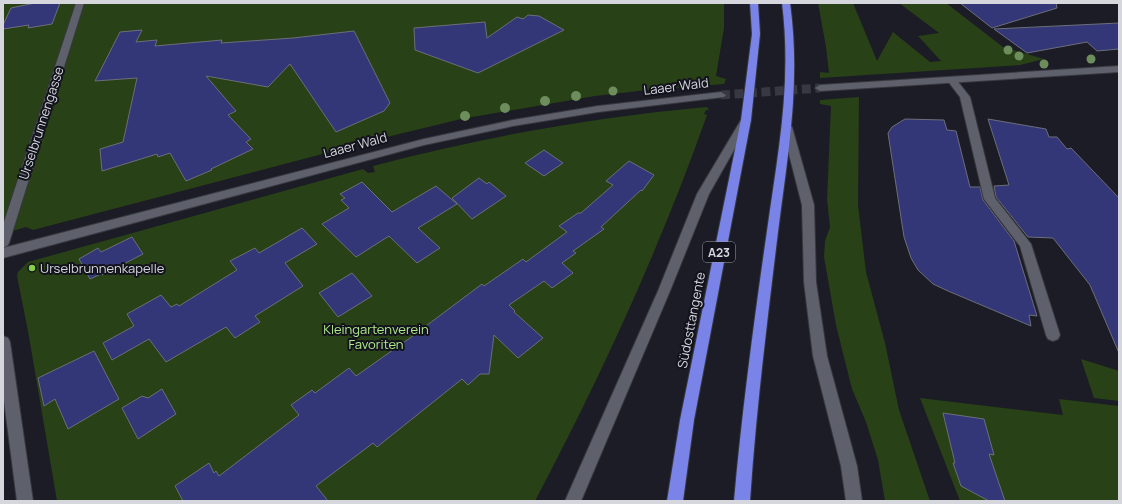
<svg xmlns="http://www.w3.org/2000/svg" width="1122" height="504" font-family="Manrope,sans-serif">
  <rect width="100%" height="100%" fill="#1b1c25"/>
  <path fill="#294116" d="M3,3H724V28L716,76L726,79L724,84L647,90L595,96L461,119L387,137L33,230L26,227L3,234Z
    M818,3H853L877,61L893,32L930,62L941,61L918,36L939,33L899,3H946L1003,47L1044,59L1020,65L820,78V72L829,73L826,47Z
    M859,97L858,205L866,272L885,343L899,410L930,501H885L878,460L866,422L852,389L836,325L824,257L825,241L830,227L827,199L831,106L820,104V100Z
    M707,107L709,110H706L704,114L707,115C660,248 601,376 535,501H57L28,331L17,276L18,272L28,262L363,169L368,173L375,172L373,166C483,137 594,117 707,107Z
    M1081,359L1119,371V401L1094,398Z
    M920,398L1063,415L1059,399L1119,406V501H960Z"/>
  <path fill="#333777" stroke="#6c6e7a" d="M35,3H60L52,24L28,28L29,25L3,29V25L11,8Z
    M960,3H1056L1057,8L992,28Z
    M528,15L539,16L564,30L478,73L415,50L414,28L485,22L487,38L517,17L523,19Z
    M1119,23V49L1097,51L1087,42L1027,53L994,29Z
    M142,30L136,42L157,40L155,46L222,40L221,43L293,38L354,31L390,103L384,111L336,132L290,64L268,87L206,76L236,111L228,115L251,139L246,142L253,149L211,169L212,170L186,181L170,153L158,157L157,154L102,171L100,149L123,142L137,78L95,81L120,32Z
    M905,119L944,120L947,130L956,131L970,187H980L983,200L1014,241L1037,316L1029,315L1031,326L948,291L933,284L918,270L911,258L904,237L888,133L892,127Z
    M988,119L1046,129L1049,137H1057L1067,149L1071,148L1119,198V353L1090,285L1053,238L1028,237L996,197L994,186L1009,185Z
    M544,150L563,163L544,176L525,163Z
    M629,161L654,175L642,191L641,190L601,227L604,229L573,251L576,253L562,263L573,273L552,288L544,281L509,305L515,311L514,312L543,338L518,358L494,335L489,374H480L468,385L462,379L377,447L373,443L316,486L328,501H183L175,486L209,463L214,473L216,471L219,476L299,415L291,405L312,390L315,393L349,368L356,376L410,338L482,284L484,286L523,259L526,262L567,232L559,226L578,213H581L613,185L606,181Z
    M479,178L487,184L489,182L506,196L472,219L452,198Z
    M362,182L392,212L436,186L457,204L418,228L440,248L417,263L389,236L356,257L322,224L349,208L341,200L345,198L340,194Z
    M302,228L317,244L285,263L303,286L255,316L260,322L235,338L226,327L166,362L149,339L112,360L103,343L134,326L127,314L161,295L171,307L177,304L179,306L237,270L230,261L255,248L259,253Z
    M132,237L143,254L102,275L101,274L90,279L79,259L98,248L101,252Z
    M352,273L372,296L338,317L319,293Z
    M94,351L119,399L68,429L55,399L44,406L38,378Z
    M162,389L176,414L138,439L122,408L142,396L148,398Z
    M943,413L984,419L994,455L989,454L1005,501H989L961,486L953,463H955Z"/>
  <g fill="none" stroke-linecap="round" stroke-linejoin="round">
    <path stroke="#373841" stroke-width="9" stroke-dasharray="9 4.5" stroke-linecap="butt" d="M721,95L820,88"/>
    <defs>
      <path id="lane" d="M952,77L955,78L970,97L995,198L1031,244L1060,335L1058,339L1053,341L1048,339L1046,335L1020,246L984,199L960,97L947,80Z
        M746,117L751,120L709,194L670,291L581,501H565L658,291L697,194L741,120Z
        M787,124L792,127L814,205L816,282L827,356L857,466L862,501H846L841,466L813,356L804,282L802,205L782,127Z"/>
      <path id="street" d="M76,3H84L9,243L7,246L3,248V225Z
        M1119,66V72L820,91L815,88L820,85Z
        M721,92L726,95L724,97L598,112L513,126L424,145L3,258V248L424,139L513,120L598,106Z
        M3,336L8,338L10,342L33,501H17L3,393Z"/>
      <path id="highway" d="M750,3H758L760,34L751,120L694,420L683,501H667L680,420L741,120L752,34Z
        M782,3H790C801,83 788,153 778,232C767,322 756,411 750,501H734C742,411 754,321 767,231C778,153 792,83 782,3Z"/>
    </defs>
    <use href="#lane" stroke="#383940" stroke-width="2"/>
    <use href="#street" stroke="#383940" stroke-width="2"/>
    <use href="#highway" stroke="#383940" stroke-width="2"/>
    <use href="#lane" fill="#5e606b" fill-rule="evenodd"/>
    <use href="#street" fill="#5e606b" fill-rule="evenodd"/>
    <use href="#highway" fill="#7983e8" fill-rule="evenodd"/>
  </g>
  <g fill="#6d8d5c">
    <circle cx="1008" cy="50" r="4.5"/>
    <circle cx="1019" cy="56" r="4.5"/>
    <circle cx="1091" cy="59" r="4.5"/>
    <circle cx="1044" cy="64" r="4.5"/>
    <circle cx="613" cy="91" r="4.5"/>
    <circle cx="576" cy="96" r="5"/>
    <circle cx="545" cy="101" r="5"/>
    <circle cx="505" cy="108" r="5"/>
    <circle cx="465" cy="116" r="5"/>
  </g>
  <circle fill="#86cf4b" stroke="#12131c" stroke-width="1.5" cx="32" cy="268" r="4"/>
  <g text-anchor="middle" dominant-baseline="central" stroke-width="4" stroke-linejoin="round" paint-order="stroke">
    <rect fill="#12131c" stroke="#9b9ca3" stroke-width="1" x="703" y="242" width="32" height="20" rx="3"/>
    <g font-size="12" font-weight="bold" fill="#d6d7dd">
      <text x="719" y="252">A23</text>
    </g>
    <g font-size="13" fill="#d6d7dd" stroke="#12131c">
      <text transform="translate(676 86) rotate(-7)">Laaer Wald</text>
      <text transform="translate(41 123) rotate(-72)">Urselbrunnengasse</text>
      <text transform="translate(355 145) rotate(-15)">Laaer Wald</text>
      <text transform="translate(691 320) rotate(-79)">Südosttangente</text>
    </g>
    <g font-size="13" fill="#d6d7dd" stroke="#12131c" text-anchor="start">
      <text x="40" y="268">Urselbrunnenkapelle</text>
    </g>
    <g font-size="13" fill="#b0ea89" stroke="#12131c">
      <text x="376" y="329">Kleingartenverein<tspan x="376" dy="15">Favoriten</tspan></text>
    </g>
  </g>
  <rect width="1122" height="504" fill="none" stroke="#d6d7dd" stroke-width="8"/>
</svg>
